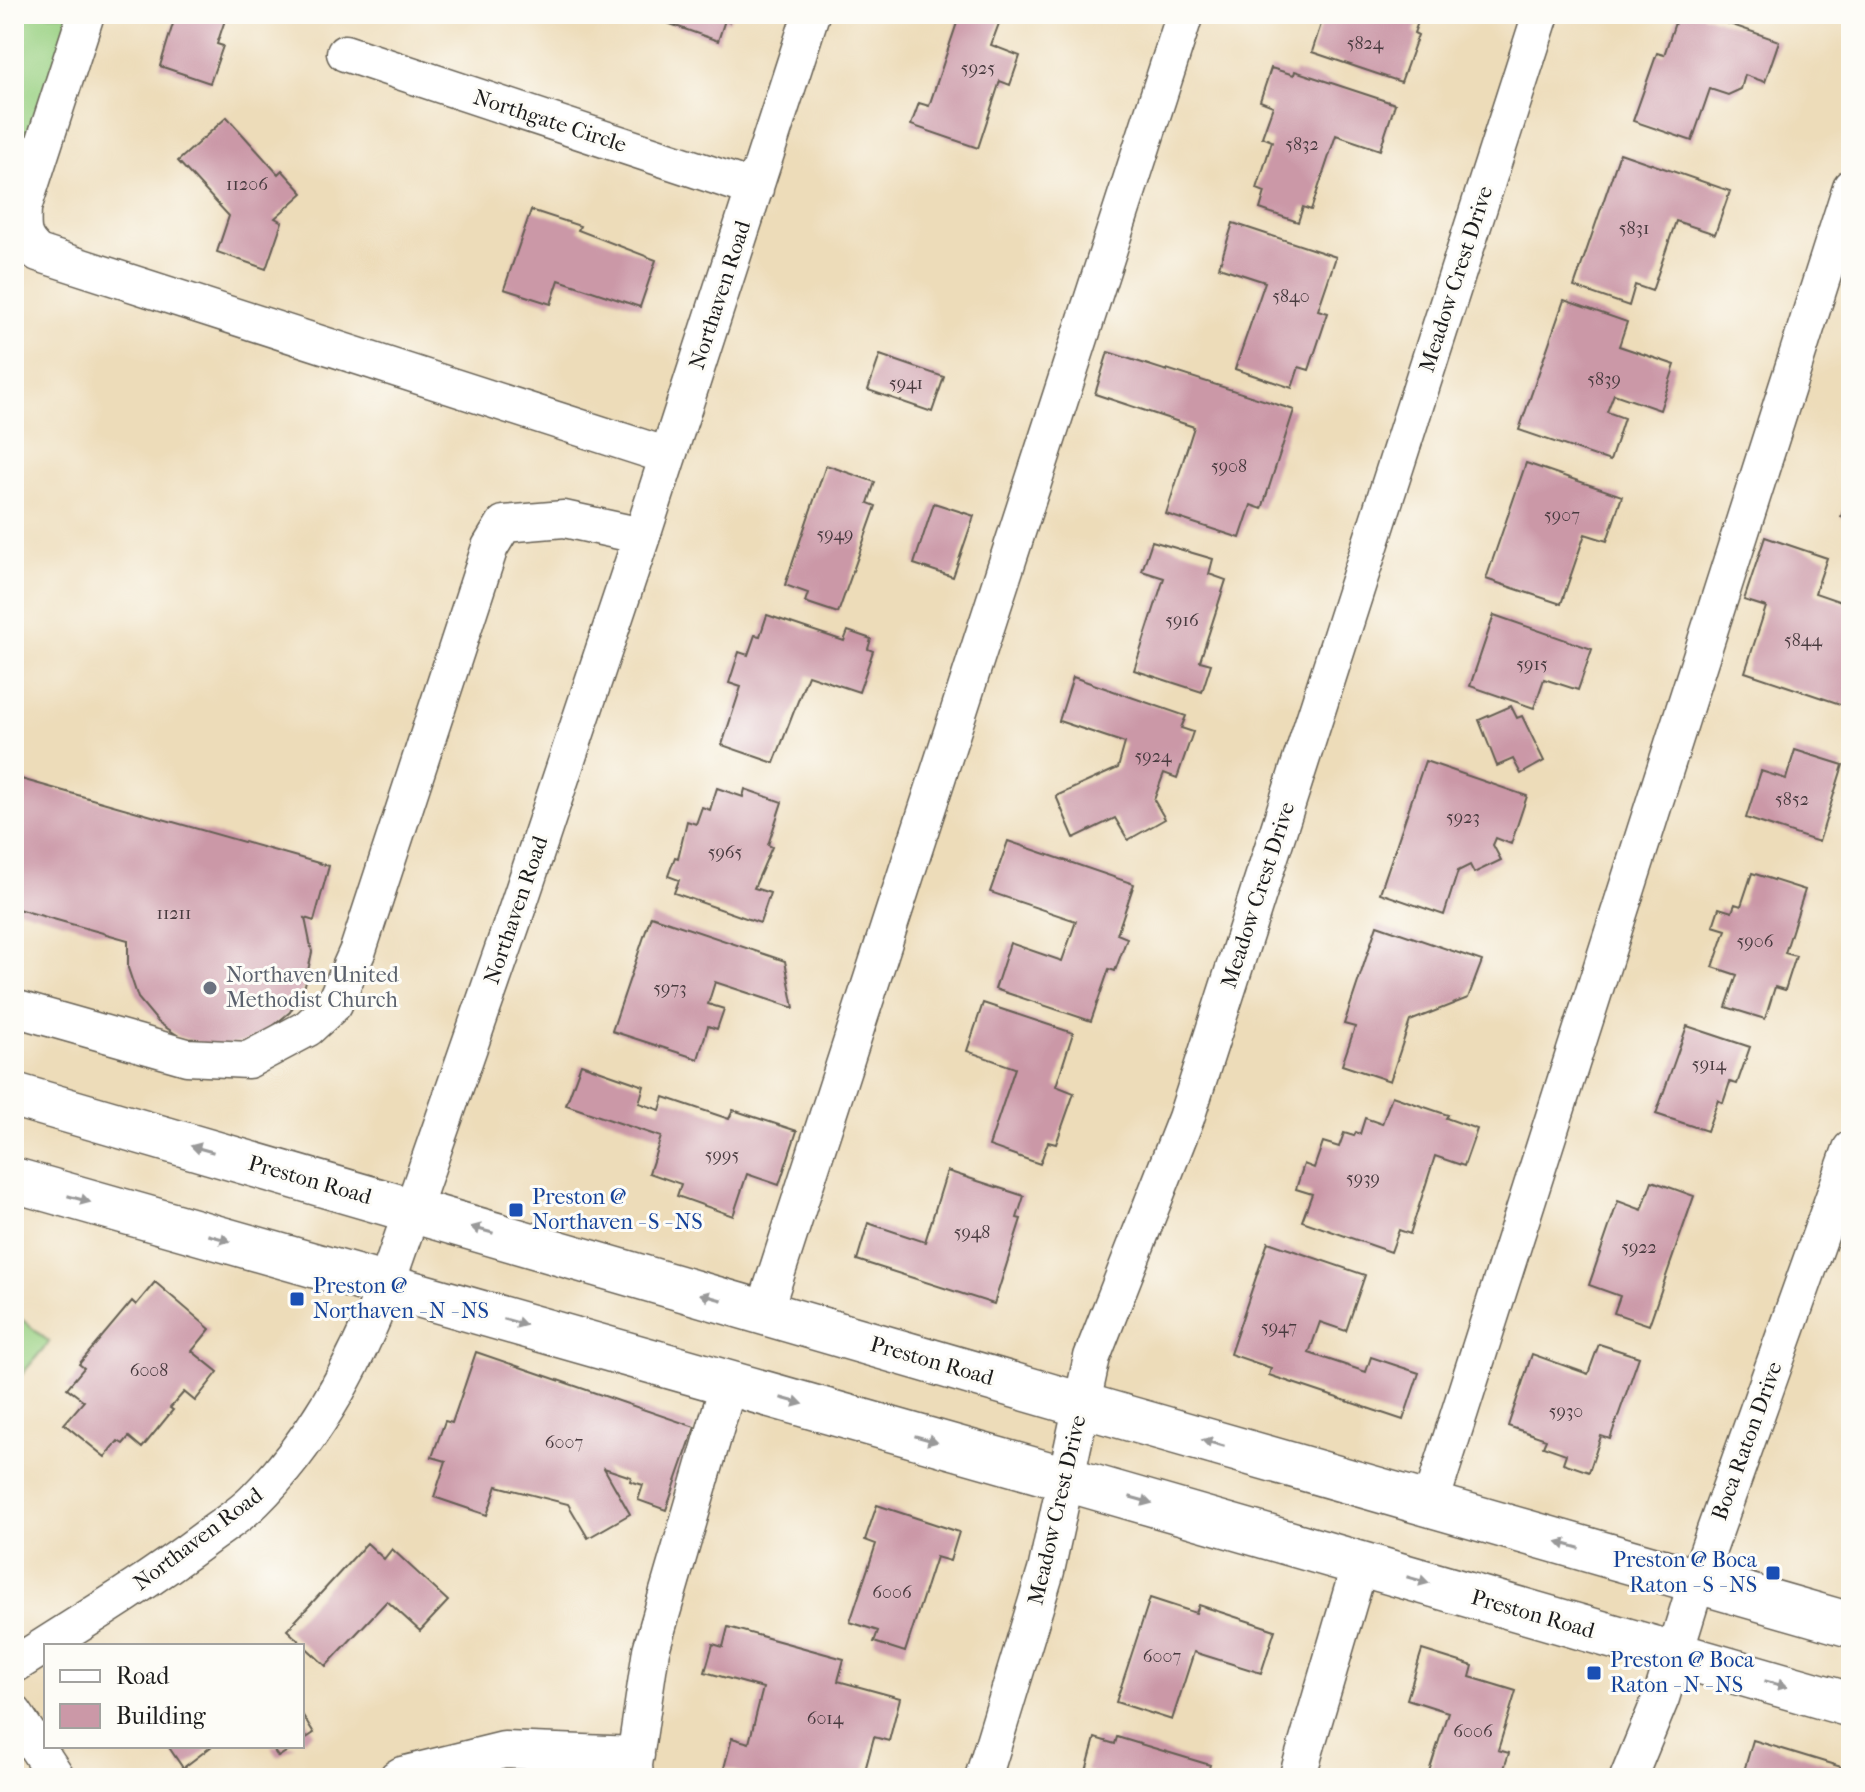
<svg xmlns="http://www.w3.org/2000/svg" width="1865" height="1792" font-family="'IM FELL French Canon',serif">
  <rect width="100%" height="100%" fill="#fdfcf7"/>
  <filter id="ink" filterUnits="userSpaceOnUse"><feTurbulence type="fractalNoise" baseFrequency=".0125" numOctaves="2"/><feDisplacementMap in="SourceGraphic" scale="16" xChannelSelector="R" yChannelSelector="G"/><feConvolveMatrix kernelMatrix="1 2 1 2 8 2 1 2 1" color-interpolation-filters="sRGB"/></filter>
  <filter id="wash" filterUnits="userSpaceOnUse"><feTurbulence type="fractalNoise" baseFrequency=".006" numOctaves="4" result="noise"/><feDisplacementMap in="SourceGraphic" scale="32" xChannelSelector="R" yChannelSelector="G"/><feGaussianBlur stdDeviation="1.8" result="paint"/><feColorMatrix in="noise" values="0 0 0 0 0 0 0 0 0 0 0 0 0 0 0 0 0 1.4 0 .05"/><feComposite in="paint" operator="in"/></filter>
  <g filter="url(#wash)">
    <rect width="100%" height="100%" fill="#eddcb9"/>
    <path fill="#9ad183" stroke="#5b7650" stroke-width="2" d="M14,14H72L14,194Z
      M14,1313L49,1342L14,1384Z"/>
    <g id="blocks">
      <path fill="#cb98a7" d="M176,14H227L217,44L223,46L210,83L160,66Z
        M642,14H732L729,22L725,20L718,41Z
        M960,14H991L1001,18L991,45L1020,56L1010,85L1000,81L978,148L911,125L919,103L929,106Z
        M1343,14H1421L1414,33L1418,35L1401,82L1312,52L1323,18L1340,23Z
        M1678,14H1701L1779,41L1765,82L1745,75L1741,89L1728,95L1710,89L1692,141L1633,121L1657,53L1664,55Z
        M1271,68L1294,75L1295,71L1395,104L1380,150L1336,135L1311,210L1303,207L1298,222L1260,209L1265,192L1257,189L1272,141L1262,137L1273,106L1260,101Z
        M227,117L278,174L282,170L303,193L275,218L282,222L266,269L217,252L229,216L178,161Z
        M1620,153L1730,191L1715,234L1676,221L1652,291L1635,285L1629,306L1574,287Z
        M531,210L580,226L578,230L656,260L640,307L559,280L551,304L504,289Z
        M1233,223L1336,257L1318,310L1328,313L1309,370L1299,367L1292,388L1235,369L1265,282L1219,267Z
        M1850,267L1851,268V289L1844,287Z
        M1564,300L1627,322L1619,346L1675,365L1660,410L1614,394L1607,412L1624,418L1610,461L1519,430Z
        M1108,352L1167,371V369L1294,410L1262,509L1251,505L1240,538L1166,514L1194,427L1095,394Z
        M880,355L944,377L932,412L868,390Z
        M1526,463L1622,496L1607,541L1585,534L1561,604L1486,579Z
        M826,465L875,482L868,503L876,506L838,613L805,602L808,593L785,585Z
        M1850,489H1851V520L1841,517Z
        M934,503L974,516L953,577L914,564Z
        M1765,537L1827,558L1815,593L1847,604L1851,594V701L1849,707L1745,672L1766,607L1744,600Z
        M1152,541L1213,559L1209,574L1226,580L1200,661L1211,664L1202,692L1134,670L1164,578L1142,571Z
        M767,615L844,641L848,631L871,639L868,649L873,651L859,692L808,675L774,763L722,745L741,687L729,683L739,652L748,655L755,635L760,636Z
        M1494,615L1592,649L1578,690L1544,679L1534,708L1470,686Z
        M1073,677L1186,716L1181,728L1193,732L1177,778L1164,773L1154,800L1165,819L1128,840L1115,818L1074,838L1056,796L1118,768L1125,743L1059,721Z
        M1511,706L1517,718L1522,716L1544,761L1521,774L1513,759L1497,766L1479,720Z
        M1795,750L1843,765L1819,842L1746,818L1761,771L1786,779Z
        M1425,761L1527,796L1511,844L1496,838L1493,845L1501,860L1474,873L1470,865L1458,871L1444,915L1380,893Z
        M14,777L329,866L314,921L305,918L312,952L305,985L290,1012L266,1032L247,1041L224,1045L203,1044L180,1037L158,1022L138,998L128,968V940L14,908Z
        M717,788L743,797L745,789L782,802L768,845L772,847L754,888L770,893L760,923L674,893L679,880L668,876L675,857L678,858L687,821L696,824L702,807L710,810Z
        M1008,841L1134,884L1117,934L1127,938L1115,971L1109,969L1091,1021L995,989L1010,943L1062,961L1076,921L990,892Z
        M1752,873L1805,890L1785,953L1796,956L1785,990L1775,987L1765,1019L1726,1007L1737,975L1713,967L1726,930L1713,926L1719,908L1732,912L1735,904L1741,906Z
        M651,916L785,961L794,1008L715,982L708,1004L724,1009L717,1029L708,1026L698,1059L612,1031Z
        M1377,925L1482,961L1468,998L1410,1021L1390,1081L1342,1065L1355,1027L1344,1024Z
        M983,1003L1073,1033L1056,1086L1074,1093L1056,1144L1048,1142L1040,1164L989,1146L1015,1068L967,1051Z
        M1687,1026L1750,1047L1737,1084L1730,1082L1723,1103L1718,1100L1707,1131L1656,1114Z
        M581,1064L644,1086L639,1103L660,1110L664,1097L729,1119L733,1110L797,1131L779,1185L747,1174L733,1216L677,1196L681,1184L649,1173L661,1137L566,1105Z
        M1392,1096L1448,1115L1446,1118L1477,1129L1464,1166L1435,1156L1410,1234L1399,1230L1391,1252L1302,1221L1312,1194L1296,1189L1304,1164L1314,1168L1323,1142L1339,1147L1344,1133L1354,1136L1356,1132L1360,1134L1365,1118L1382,1124Z
        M947,1171L1024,1196L1017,1218L1021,1219L994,1304L857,1260L868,1223L925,1242Z
        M1652,1181L1694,1196L1649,1325L1614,1313L1620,1296L1589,1285L1618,1201L1642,1210Z
        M1268,1242L1365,1275L1346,1331L1320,1322L1309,1353L1366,1372L1371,1357L1419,1373L1403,1420L1269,1375L1271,1368L1230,1354Z
        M155,1282L210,1329L192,1351L218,1372L195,1401L184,1392L170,1408L173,1410L142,1448L129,1437L123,1444L118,1441L105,1457L64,1424L84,1401L67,1388L84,1368L79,1364L132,1301L136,1305Z
        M1599,1344L1639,1357L1610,1439L1601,1436L1589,1472L1563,1463L1566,1454L1543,1446L1546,1439L1508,1426L1532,1354L1588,1374Z
        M476,1352L695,1427L666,1510L638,1500L643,1485L630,1481L631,1477L604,1468L630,1514L588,1538L568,1504L497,1486L487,1515L434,1497L446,1461L432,1457L445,1421L452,1423Z
        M877,1505L959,1532L950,1561L936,1557L905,1652L874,1642L878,1631L850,1622L876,1544L865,1540Z
        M367,1543L384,1559L392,1549L448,1601L420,1631L387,1601L326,1666L287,1630Z
        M1150,1598L1196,1613L1199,1605L1275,1630L1261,1673L1194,1652L1172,1720L1116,1702Z
        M728,1627L844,1659L838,1681L900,1698L889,1741L874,1737L863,1778H759L724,1768L732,1738L749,1743L763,1688L705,1672L713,1644L723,1647Z
        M1422,1650L1473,1666L1470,1677L1516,1691L1498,1750L1509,1753L1501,1778H1427L1448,1712L1407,1699Z
        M302,1714L314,1733L302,1741Z
        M1117,1737L1210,1765L1206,1778H1093L1094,1773L1086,1771L1095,1738L1115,1744Z
        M1753,1740L1851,1770V1778H1742Z
        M168,1746H212L183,1768Z
        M271,1746H295L278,1757Z"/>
    </g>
  </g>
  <g filter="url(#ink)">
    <use href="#blocks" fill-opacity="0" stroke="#655f53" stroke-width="2"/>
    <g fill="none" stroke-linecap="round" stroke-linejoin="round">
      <defs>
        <path id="minor" d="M86,14L23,208C22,230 21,238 38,253L668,456
          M345,53L755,189
          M14,1008L187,1057L248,1060L308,1028L334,1004L358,950L490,547L504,524L564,519L642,536
          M764,1312L1185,14
          M1430,1505L1851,187
          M14,1665C79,1624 145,1584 206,1538C222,1526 240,1515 254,1501C315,1440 356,1364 386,1285L516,912L642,536L811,14
          M14,1713L57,1778
          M397,1778L402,1775L504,1750L636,1755
          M635,1778L634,1765L651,1650L729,1382
          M983,1778L1046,1571L1092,1357L1186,1118L1541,14
          M1297,1778L1360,1564
          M1628,1778L1661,1698L1697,1581L1851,1149"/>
        <path id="major" d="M14,1095L1082,1405L1851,1625
          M14,1180L1066,1479L1851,1705"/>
      </defs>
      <use href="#minor" stroke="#655f53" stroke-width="39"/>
      <use href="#major" stroke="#655f53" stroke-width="47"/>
      <use href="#minor" stroke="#fff" stroke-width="36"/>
      <use href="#major" stroke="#fff" stroke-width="44"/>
    </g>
    <defs><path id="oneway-solid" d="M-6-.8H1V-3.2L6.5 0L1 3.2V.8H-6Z" transform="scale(2)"/></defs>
    <g fill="#999">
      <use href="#oneway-solid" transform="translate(202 1149) rotate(-164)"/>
      <use href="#oneway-solid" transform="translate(79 1199) rotate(16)"/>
      <use href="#oneway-solid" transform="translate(482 1230) rotate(-164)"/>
      <use href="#oneway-solid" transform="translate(219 1238) rotate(16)"/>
      <use href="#oneway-solid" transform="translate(711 1297) rotate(-164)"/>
      <use href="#oneway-solid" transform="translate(515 1322) rotate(16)"/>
      <use href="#oneway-solid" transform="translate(792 1401) rotate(16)"/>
      <use href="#oneway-solid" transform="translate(926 1439) rotate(16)"/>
      <use href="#oneway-solid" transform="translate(1213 1443) rotate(-164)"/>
      <use href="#oneway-solid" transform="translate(1141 1500) rotate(16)"/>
      <use href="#oneway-solid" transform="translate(1568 1545) rotate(-164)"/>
      <use href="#oneway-solid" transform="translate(1418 1580) rotate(16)"/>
      <use href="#oneway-solid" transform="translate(1776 1684) rotate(16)"/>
    </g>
  </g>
  <circle fill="#6b7280" stroke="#fdfcf7" stroke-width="3" cx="210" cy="988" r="8"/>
  <g fill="#1a4fb4" stroke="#fdfcf7" stroke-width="3">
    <rect x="508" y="1202" width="16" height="16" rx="4"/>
    <rect x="289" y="1291" width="16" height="16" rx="4"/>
    <rect x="1765" y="1565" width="16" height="16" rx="4"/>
    <rect x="1586" y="1665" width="16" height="16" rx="4"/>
  </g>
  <g text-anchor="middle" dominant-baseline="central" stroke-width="6" stroke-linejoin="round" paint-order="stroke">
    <g font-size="18" fill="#483b3f">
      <text x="1365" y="43">5824</text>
      <text x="978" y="68">5925</text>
      <text x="1302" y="144">5832</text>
      <text x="247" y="184">11206</text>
      <text x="1634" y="228">5831</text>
      <text x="1291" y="296">5840</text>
      <text x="1604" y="379">5839</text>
      <text x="906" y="383">5941</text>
      <text x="1229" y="466">5908</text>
      <text x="1562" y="515">5907</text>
      <text x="835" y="534">5949</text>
      <text x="1182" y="620">5916</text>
      <text x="1803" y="640">5844</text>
      <text x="1532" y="664">5915</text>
      <text x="1153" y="756">5924</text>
      <text x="1792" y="799">5852</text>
      <text x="1463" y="817">5923</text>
      <text x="725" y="852">5965</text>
      <text x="174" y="913">11211</text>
      <text x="1755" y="941">5906</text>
      <text x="670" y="988">5973</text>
      <text x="1709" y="1064">5914</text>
      <text x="722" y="1155">5995</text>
      <text x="1363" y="1178">5939</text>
      <text x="972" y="1232">5948</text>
      <text x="1639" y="1247">5922</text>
      <text x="1279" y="1327">5947</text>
      <text x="149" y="1370">6008</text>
      <text x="1566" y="1411">5930</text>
      <text x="564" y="1442">6007</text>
      <text x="892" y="1592">6006</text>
      <text x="1162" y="1656">6007</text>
      <text x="825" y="1718">6014</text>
      <text x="1473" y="1731">6006</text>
    </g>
    <g font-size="22" fill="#1c1c1c" stroke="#fdfcf7">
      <text transform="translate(550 121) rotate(18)">Northgate Circle</text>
      <text transform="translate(1456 279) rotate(-72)">Meadow Crest Drive</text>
      <text transform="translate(720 295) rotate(-72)">Northaven Road</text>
      <text transform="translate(1258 895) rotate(-72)">Meadow Crest Drive</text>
      <text transform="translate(516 910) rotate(-71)">Northaven Road</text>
      <text transform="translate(310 1180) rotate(16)">Preston Road</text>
      <text transform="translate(932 1361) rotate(16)">Preston Road</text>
      <text transform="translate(1747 1441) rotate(-70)">Boca Raton Drive</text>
      <text transform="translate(1057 1510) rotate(-77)">Meadow Crest Drive</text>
      <text transform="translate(198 1539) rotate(-37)">Northaven Road</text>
      <text transform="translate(1533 1614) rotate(16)">Preston Road</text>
    </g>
    <g font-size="22" fill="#5b616d" stroke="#fdfcf7" text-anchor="start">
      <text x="226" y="975">Northaven United<tspan x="226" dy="25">Methodist Church</tspan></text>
    </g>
    <g font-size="22" fill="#164399" stroke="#fdfcf7" text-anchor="start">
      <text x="532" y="1197">Preston @<tspan x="532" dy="25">Northaven - S - NS</tspan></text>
      <text x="313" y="1286">Preston @<tspan x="313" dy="25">Northaven - N - NS</tspan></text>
      <text x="1757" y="1560" text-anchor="end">Preston @ Boca<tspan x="1757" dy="25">Raton - S - NS</tspan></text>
      <text x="1610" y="1660">Preston @ Boca<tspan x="1610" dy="25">Raton - N - NS</tspan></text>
    </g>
  </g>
  <rect width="1865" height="1792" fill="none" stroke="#fdfcf7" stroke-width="48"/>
  <rect x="44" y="1644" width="260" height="104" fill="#fdfcf7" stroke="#a3a29f" stroke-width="2"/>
  <rect x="60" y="1670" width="40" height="12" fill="#ffffff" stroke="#a3a29f" stroke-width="2"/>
  <text x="116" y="1684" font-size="24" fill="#1c1c1c">Road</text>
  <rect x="60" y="1704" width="40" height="24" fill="#cb98a7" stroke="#a3a29f" stroke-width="2"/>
  <text x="116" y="1724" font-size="24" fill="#1c1c1c">Building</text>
</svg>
